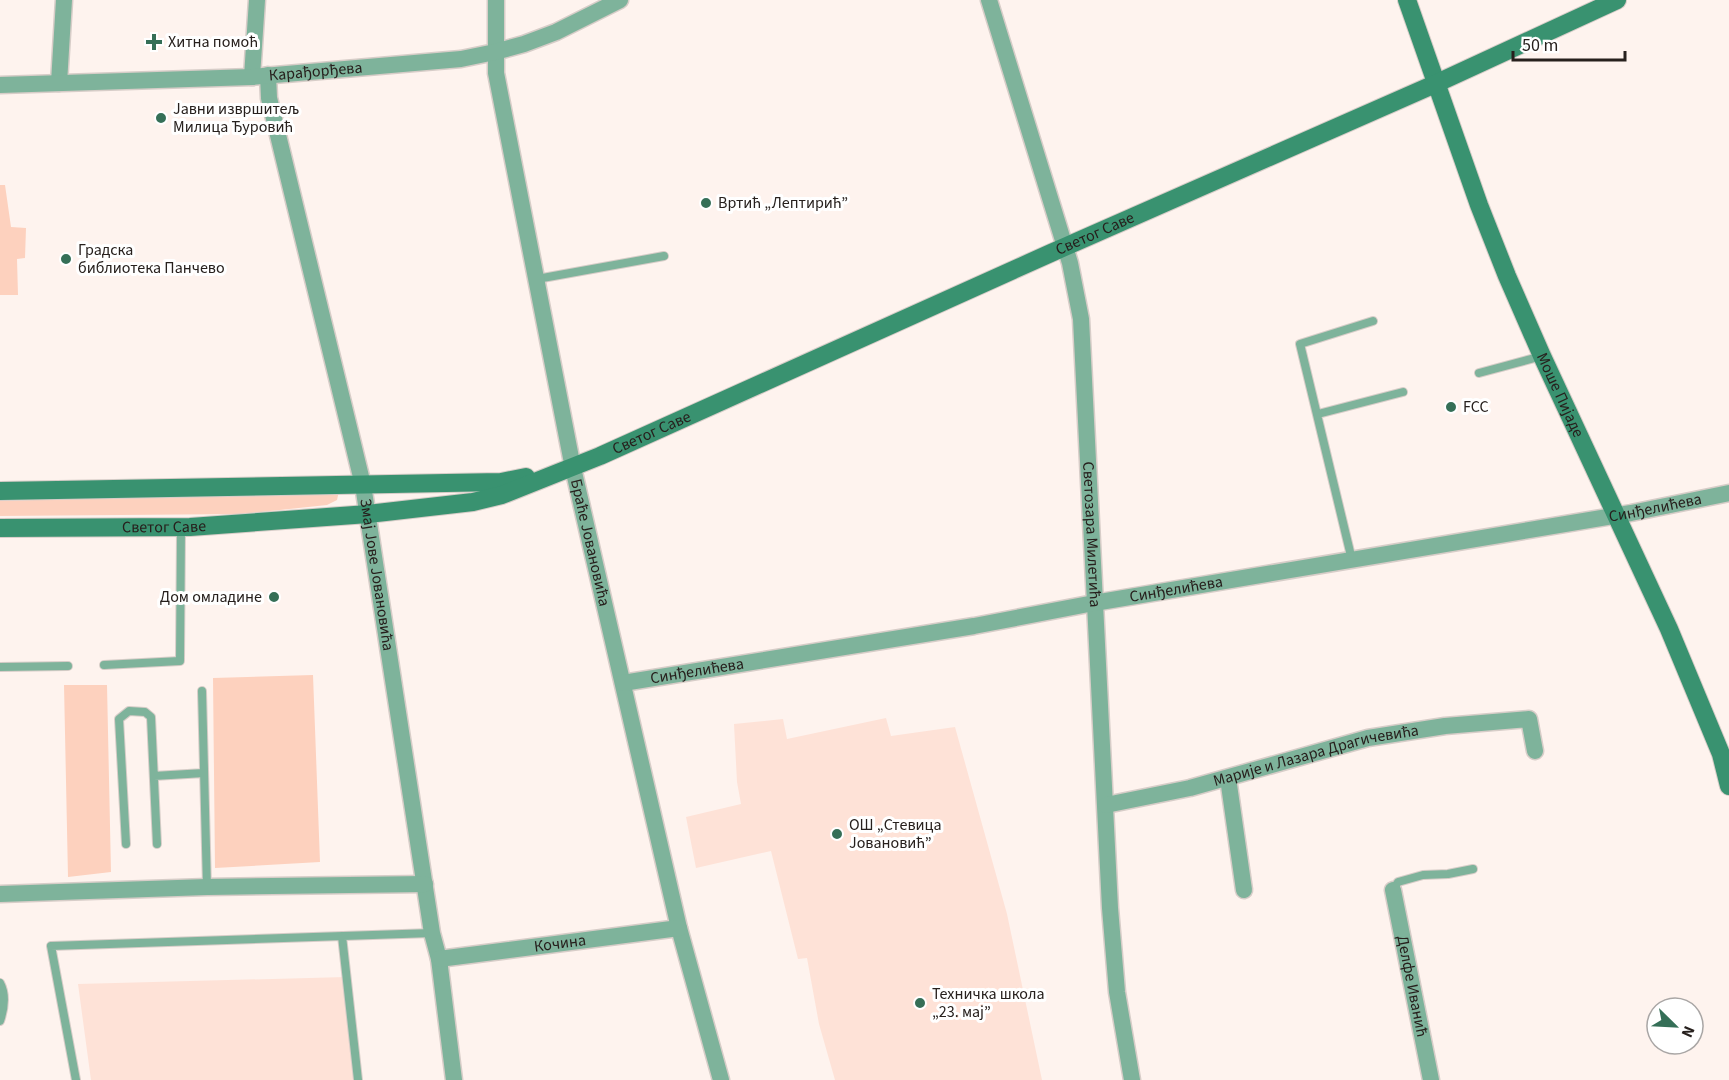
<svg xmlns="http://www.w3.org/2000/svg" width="1729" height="1080" font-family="'Source Sans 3',sans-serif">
  <rect width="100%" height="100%" fill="#fef3ee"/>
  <path fill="#fee2d7" d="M886,718L891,736L955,727L1007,914L1042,1080H835L819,1024L807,958L798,959L771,851L696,868L686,817L741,804L737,782L734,724L783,719L787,739Z
    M346,977L358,1080H91L78,984Z"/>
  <path fill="#fdd1be" d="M0,185H5L11,227L26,228L25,258L17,259L18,295H0Z
    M339,491L337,500L327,505L242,514L0,516V501Z
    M313,675L320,862L215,868L213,678Z
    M64,685H107L111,872L68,877Z"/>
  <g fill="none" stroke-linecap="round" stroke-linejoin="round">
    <defs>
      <path id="lane" d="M537,279L664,256
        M1479,373L1542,356
        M1318,414L1403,392
        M1352,560L1300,344L1373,321
        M104,665L180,661L181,527
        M0,667L68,666
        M202,691L207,887
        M154,776L204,773
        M126,844L119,719L129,711L145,712L151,717L157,844
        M1393,890L1398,882L1423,875L1448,874L1473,869
        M342,936L358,1080
        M0,983C6,994 4,1009 0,1021
        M76,1080L51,946L432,933"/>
      <g id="street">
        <path id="s1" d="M496,0V73L573,468L679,928L721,1080"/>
        <path id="s2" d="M989,0L1070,263L1081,319L1110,908L1117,992L1132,1080"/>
        <path id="s3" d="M268,75L269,98L363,485L432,933L439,959L454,1080"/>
        <path d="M252,77L257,0"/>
        <path d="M59,83L64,0"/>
        <path id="s4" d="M0,85L252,77L461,59L495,52L524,44L556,32L620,0"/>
        <path id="s5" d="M623,683L974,626L1094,603L1631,513L1729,493"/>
        <path d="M1228,778L1244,890"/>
        <path id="s6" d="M1106,805L1190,788L1368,738L1445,726L1529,719L1535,751"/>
        <path id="s7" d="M1393,890L1431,1080"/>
        <path d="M0,894L207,887L425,884"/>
        <path id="s8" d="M439,959L679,928"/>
      </g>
      <g id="secondary">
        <path id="s9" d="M1407,0L1479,205L1507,276L1542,356L1669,629L1721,754L1729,786"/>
        <path d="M0,491L501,482L526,477"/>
        <path id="s10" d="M0,528L190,527L368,514L473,502L502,495L600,456L1051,253L1435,84L1617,0"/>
      </g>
    </defs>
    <use href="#lane" stroke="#d7cdc8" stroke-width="10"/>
    <use href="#street" stroke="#d7cdc8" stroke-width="19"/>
    <use href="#secondary" stroke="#d7cdc8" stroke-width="20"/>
    <use href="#lane" stroke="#7eb39b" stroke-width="8"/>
    <use href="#street" stroke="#7eb39b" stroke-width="16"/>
    <use href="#secondary" stroke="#399270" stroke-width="18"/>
  </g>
  <g fill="#356f57" stroke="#fff" stroke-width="2">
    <path d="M151 33h6v6h6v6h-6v6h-6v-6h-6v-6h6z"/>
    <circle cx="161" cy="118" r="6"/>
    <circle cx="706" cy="203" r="6"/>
    <circle cx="66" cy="259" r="6"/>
    <circle cx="1451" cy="407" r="6"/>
    <circle cx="274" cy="597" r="6"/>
    <circle cx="837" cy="834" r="6"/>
    <circle cx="920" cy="1003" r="6"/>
  </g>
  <g text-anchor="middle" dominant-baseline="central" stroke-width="6" stroke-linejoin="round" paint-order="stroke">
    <g font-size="16" fill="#27201d" stroke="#fff" text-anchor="start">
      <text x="168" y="42">Хитна помоћ</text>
      <text x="173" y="109">Јавни извршитељ<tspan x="173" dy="18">Милица Ђуровић</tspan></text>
      <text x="718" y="203">Вртић „Лептирић”</text>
      <text x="78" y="250">Градска<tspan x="78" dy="18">библиотека Панчево</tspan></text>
      <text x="1463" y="407">FCC</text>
      <text x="262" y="597" text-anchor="end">Дом омладине</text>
      <text x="849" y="825">ОШ „Стевица<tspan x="849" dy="18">Јовановић”</tspan></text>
      <text x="932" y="994">Техничка школа<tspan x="932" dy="18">„23. мај”</tspan></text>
    </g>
    <g font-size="16" fill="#27201d" stroke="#fff">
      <text stroke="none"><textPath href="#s4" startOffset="316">Карађорђева</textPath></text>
      <text stroke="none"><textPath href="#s10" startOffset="1152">Светог Саве</textPath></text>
      <text stroke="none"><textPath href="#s9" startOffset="424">Моше Пијаде</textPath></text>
      <text stroke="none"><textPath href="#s10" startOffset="666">Светог Саве</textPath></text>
      <text stroke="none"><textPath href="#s5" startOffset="1047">Синђелићева</textPath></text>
      <text stroke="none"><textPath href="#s10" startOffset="164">Светог Саве</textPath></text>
      <text stroke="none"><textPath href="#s2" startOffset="548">Светозара Милетића</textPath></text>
      <text stroke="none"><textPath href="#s1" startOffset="552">Браће Јовановића</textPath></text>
      <text stroke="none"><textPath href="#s3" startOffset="512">Змај Јове Јовановића</textPath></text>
      <text stroke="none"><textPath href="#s5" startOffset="561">Синђелићева</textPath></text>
      <text stroke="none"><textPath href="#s5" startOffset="75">Синђелићева</textPath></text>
      <text stroke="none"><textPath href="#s6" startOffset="216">Марије и Лазара Драгичевића</textPath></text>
      <text stroke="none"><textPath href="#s8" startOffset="122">Кочина</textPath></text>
      <text stroke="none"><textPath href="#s7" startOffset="98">Делфе Иванић</textPath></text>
    </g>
  </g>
  <g transform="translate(1675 1026) rotate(114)"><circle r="28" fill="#ffffff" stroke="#a9a6a5" stroke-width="1.5"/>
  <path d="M0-4.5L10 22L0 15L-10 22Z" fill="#356f57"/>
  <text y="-9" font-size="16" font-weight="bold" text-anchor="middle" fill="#27201d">N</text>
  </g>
  <path d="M1513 51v9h112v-9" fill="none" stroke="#27201d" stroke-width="3"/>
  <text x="1522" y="51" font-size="18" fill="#27201d" stroke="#ffffff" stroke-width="4.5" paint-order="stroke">50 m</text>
</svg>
